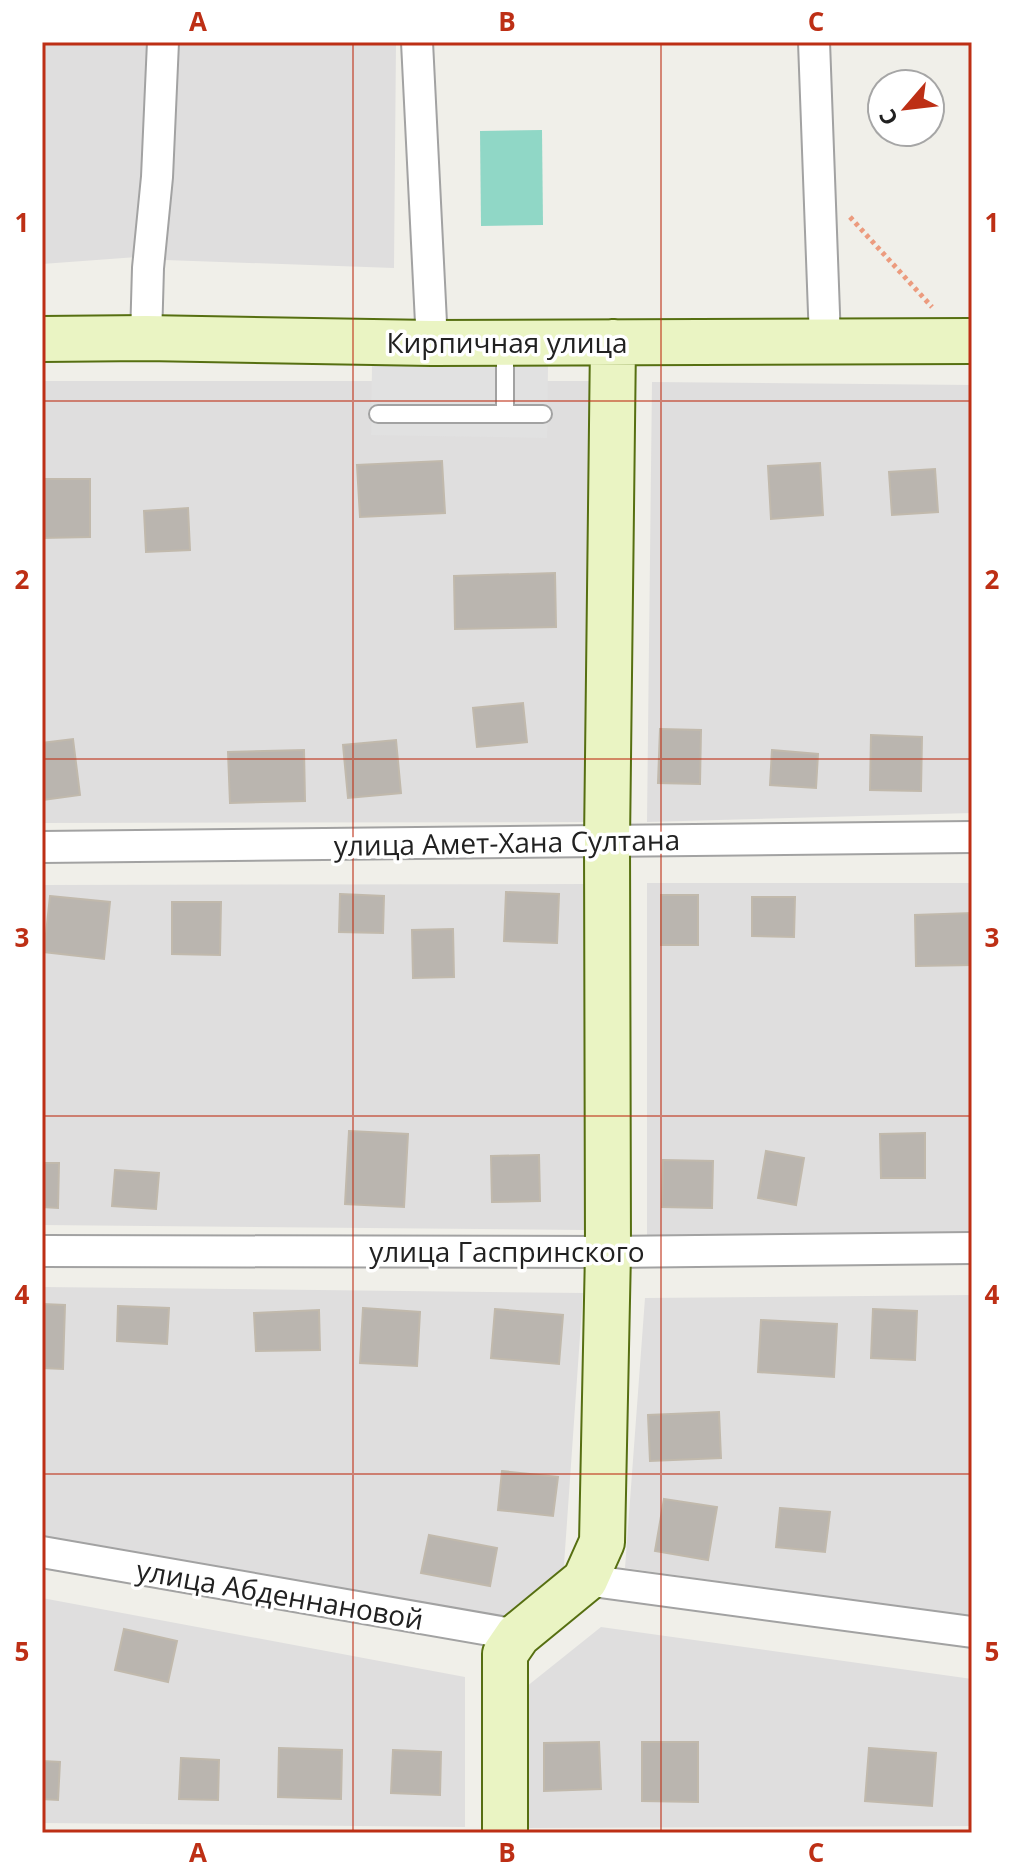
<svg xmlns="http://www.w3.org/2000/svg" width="1014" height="1875" font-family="'Open Sans',sans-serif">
  <rect width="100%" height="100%" fill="#f0efe9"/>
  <path fill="#dfdede" d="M42,42H151L137,257L42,264Z
    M176,42H396L394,268L165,260Z
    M42,381H590L585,822L42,823Z
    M652,382L972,385V813L647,822Z
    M647,883H972V1233L647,1236Z
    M585,884L586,1230L42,1225V885Z
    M42,1287L583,1293L563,1579L508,1622L42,1540Z
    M972,1295V1617L625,1568L645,1298Z
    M42,1598L465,1677V1827L42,1823Z
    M601,1627L972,1679V1826L526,1828V1687Z"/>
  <path fill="#90d7c6" d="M542,130L543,225L481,226L480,131Z"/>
  <path fill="#e1e1e1" d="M372,363L548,366L547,438L371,435Z"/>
  <path fill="#bab5af" stroke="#c1b9ac" stroke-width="2" d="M442,461L445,513L360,517L357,465Z
    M820,463L823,515L771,519L768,466Z
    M935,469L938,512L892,515L889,472Z
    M42,479H90V537L42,538Z
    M188,508L190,550L146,552L144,511Z
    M555,573L556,627L455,629L454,576Z
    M523,703L527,742L477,747L473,708Z
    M660,729L701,730L700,784L658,783Z
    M871,735L922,737L921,791L870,790Z
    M73,739L80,795L42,800V743Z
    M396,740L401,793L348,798L343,745Z
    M304,750L305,801L230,803L228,752Z
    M772,750L818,754L816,788L770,785Z
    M506,892L559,894L557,943L504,941Z
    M340,894L384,896L383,933L339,932Z
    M661,895H698V945H661Z
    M50,896L110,902L104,959L44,952Z
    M752,897H795L794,937L752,936Z
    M172,902H221L220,955L172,954Z
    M972,913V965L916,966L915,915Z
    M453,929L454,977L413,978L412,930Z
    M349,1131L408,1134L404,1207L345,1204Z
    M925,1133V1178H881L880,1134Z
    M766,1151L804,1158L796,1205L758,1198Z
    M539,1155L540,1201L492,1202L491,1156Z
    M663,1160L713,1161L712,1208L662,1207Z
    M42,1163H59L58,1208L42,1207Z
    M115,1170L159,1173L156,1209L112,1206Z
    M42,1304L65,1305L63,1369L42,1368Z
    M118,1306L169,1308L167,1344L117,1341Z
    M363,1308L420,1312L417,1366L360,1363Z
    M495,1309L563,1315L559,1364L491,1358Z
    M873,1309L917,1311L915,1360L871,1358Z
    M319,1310L320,1350L256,1351L254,1313Z
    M761,1320L837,1324L834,1377L758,1372Z
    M719,1412L721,1458L650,1461L648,1415Z
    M502,1471L558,1477L553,1516L498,1510Z
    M664,1499L717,1507L708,1560L655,1551Z
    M780,1508L830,1512L825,1552L776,1547Z
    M429,1535L497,1548L490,1586L421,1573Z
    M124,1629L177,1641L168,1682L115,1670Z
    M599,1742L601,1789L544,1791V1743Z
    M642,1742H698V1802L642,1801Z
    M279,1748L342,1750L341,1799L278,1797Z
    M869,1748L936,1753L932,1806L865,1801Z
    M393,1750L441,1752L440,1795L391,1793Z
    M181,1758L219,1760L218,1800L179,1799Z
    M42,1761L60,1762L58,1800L42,1799Z"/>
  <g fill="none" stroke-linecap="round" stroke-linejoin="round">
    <defs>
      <path id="lane" d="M378,414H543
        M505,414V344"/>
      <path id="street" d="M417,42L432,343
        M814,42L825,340
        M146,338L148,268L157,177L163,42
        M42,847L972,837
        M42,1251L608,1252L972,1248
        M42,1552L518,1635
        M585,1580L972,1632"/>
      <path id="secondary" d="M42,339L146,338L432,343L972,341
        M505,1833V1654L518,1635L585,1580L602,1542L608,1252L607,842L613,342"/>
    </defs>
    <use href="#lane" stroke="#a2a2a2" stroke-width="20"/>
    <use href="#street" stroke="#a2a2a2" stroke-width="34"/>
    <use href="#secondary" stroke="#566f11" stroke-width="48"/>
    <path stroke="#ec9b7e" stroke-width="5" stroke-dasharray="4 4" stroke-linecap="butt" d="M850,217L932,307"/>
    <use href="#lane" stroke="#fff" stroke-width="16"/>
    <use href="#street" stroke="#fff" stroke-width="30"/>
    <use href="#secondary" stroke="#eaf4c3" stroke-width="44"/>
  </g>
  <path fill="none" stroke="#bd2f15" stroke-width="2" stroke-opacity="0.55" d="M353,42V1833M661,42V1833M42,401H972M42,759H972M42,1116H972M42,1474H972"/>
  <g text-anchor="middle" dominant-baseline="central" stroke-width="7" stroke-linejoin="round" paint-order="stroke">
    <g font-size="28" fill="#212121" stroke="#fff">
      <text x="507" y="342">Кирпичная улица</text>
      <text transform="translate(507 842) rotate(-1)">улица Амет-Хана Султана</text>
      <text x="507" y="1251">улица Гаспринского</text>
      <text transform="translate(280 1594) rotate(10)">улица Абденнановой</text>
    </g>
  </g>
  <rect width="1014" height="1875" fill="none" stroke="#ffffff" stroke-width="88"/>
  <g transform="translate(906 108) rotate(242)"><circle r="38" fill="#ffffff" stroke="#a6a6a6" stroke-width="2"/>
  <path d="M0-6L14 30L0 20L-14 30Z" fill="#bd2f15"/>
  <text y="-12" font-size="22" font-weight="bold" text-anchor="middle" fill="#212121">С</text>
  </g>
  <rect x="44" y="44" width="926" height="1787" fill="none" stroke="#bd2f15" stroke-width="3"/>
  <g font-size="26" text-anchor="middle" font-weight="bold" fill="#bd2f15">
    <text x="198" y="31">A</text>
    <text x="507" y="31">B</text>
    <text x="816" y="31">C</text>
    <text x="22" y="232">1</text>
    <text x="992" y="232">1</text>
    <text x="22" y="589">2</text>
    <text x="992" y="589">2</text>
    <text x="22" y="947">3</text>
    <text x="992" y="947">3</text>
    <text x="22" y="1304">4</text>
    <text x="992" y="1304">4</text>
    <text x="22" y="1661">5</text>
    <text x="992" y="1661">5</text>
    <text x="198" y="1862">A</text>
    <text x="507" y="1862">B</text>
    <text x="816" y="1862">C</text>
  </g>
</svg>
